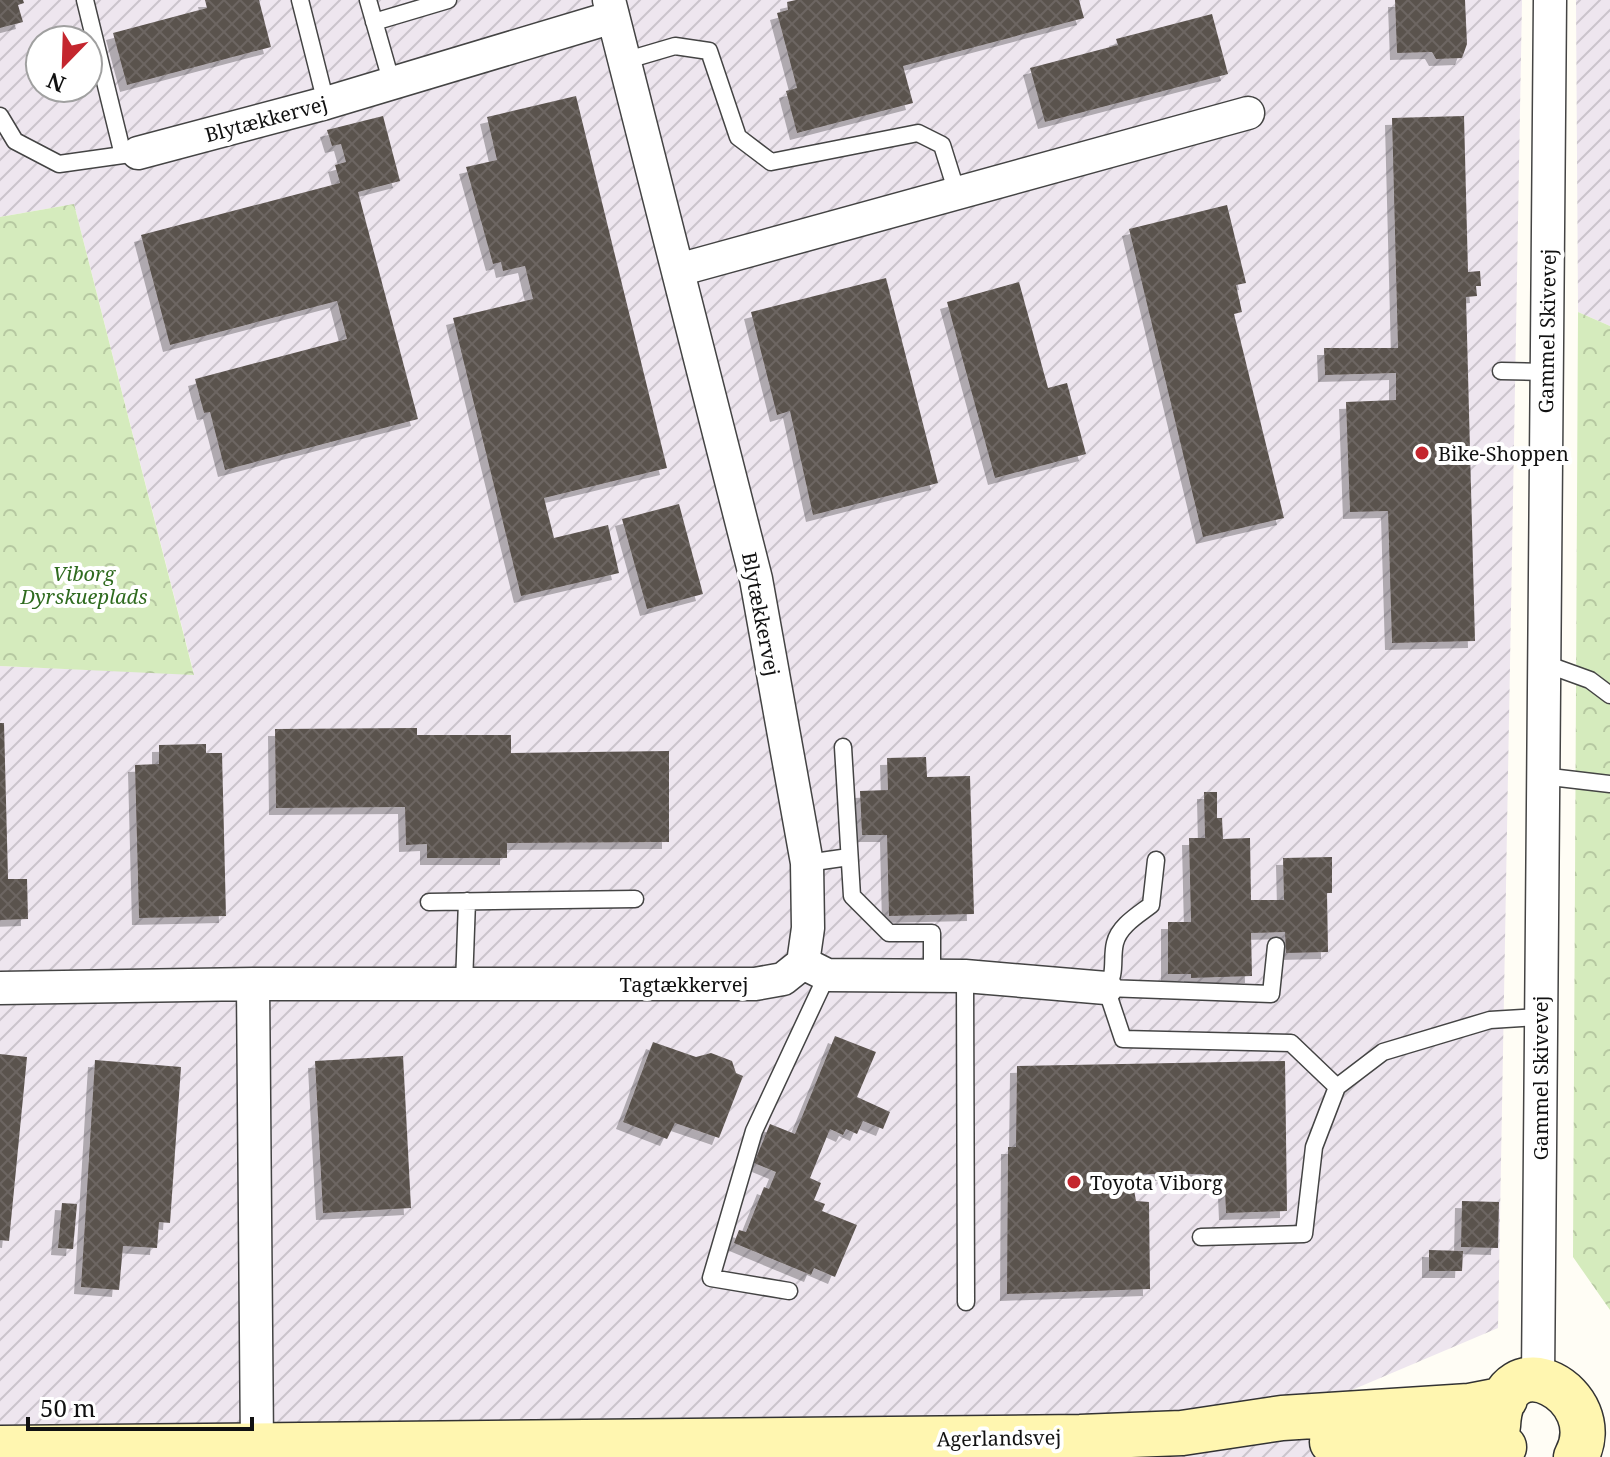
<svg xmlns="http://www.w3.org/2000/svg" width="1610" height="1457" font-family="'Noto Serif',serif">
  <defs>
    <pattern id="industrial-furrows" width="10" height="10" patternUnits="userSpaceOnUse" patternTransform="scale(2)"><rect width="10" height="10" fill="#eee6ef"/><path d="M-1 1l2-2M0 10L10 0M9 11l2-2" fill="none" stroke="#cbc4cc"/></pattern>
    <pattern id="park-crowns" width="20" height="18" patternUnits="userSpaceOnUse" patternTransform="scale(2)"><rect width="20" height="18" fill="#d5ebbd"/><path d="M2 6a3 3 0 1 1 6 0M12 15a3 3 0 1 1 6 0" fill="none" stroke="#b6c8a1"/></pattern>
    <pattern id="building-cross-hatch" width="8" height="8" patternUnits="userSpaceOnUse" patternTransform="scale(2)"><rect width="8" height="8" fill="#5a524d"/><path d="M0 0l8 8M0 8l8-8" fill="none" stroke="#6d6662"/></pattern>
    <filter id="shadow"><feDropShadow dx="-7" dy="7" stdDeviation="0" flood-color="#0004"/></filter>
  </defs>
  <rect width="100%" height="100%" fill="#fffdf5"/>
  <path fill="url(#industrial-furrows)" fill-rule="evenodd" d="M0,0H1522L1498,1328L1326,1401L1314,1457H0V666L194,674L74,204L0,217ZM40,40H88V88H40Z
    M1576,0H1610V326L1578,312Z"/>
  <path fill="url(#park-crowns)" d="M74,204L194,675L0,666V217Z
    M1578,312L1610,326V1310L1573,1257Z"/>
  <path fill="url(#building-cross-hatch)" filter="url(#shadow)" d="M0,0H23L24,3L18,5L23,22L0,28Z
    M205,0H259L271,47L127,85L113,33L207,8Z
    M796,0H1079L1084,18L903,66L913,103L797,133L786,91L797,88L777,13L788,10L787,2Z
    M1395,0H1465L1467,44L1462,58L1436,59L1432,52L1397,53Z
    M1212,14L1228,74L1045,122L1030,68L1118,45L1116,39Z
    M576,96L667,468L544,498L554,538L608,525L619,573L521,596L453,318L533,299L525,266L503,271L501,262L493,264L466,167L497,160L487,117Z
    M383,116L400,181L358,192L418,419L225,470L210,412L204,413L195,379L347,339L337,301L170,345L141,235L340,183L335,165L346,162L341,144L332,146L327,130Z
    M1464,116L1468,272L1480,271L1481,286H1476L1477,296L1466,297L1475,641L1392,643L1388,511L1350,512L1346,402L1396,400V373L1325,375L1324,348H1398L1392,118Z
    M1227,205L1246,283L1236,285L1242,312L1234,314L1284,518L1203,537L1129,229Z
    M886,278L938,483L813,515L790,411L777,415L751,312Z
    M1019,282L1048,388L1067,383L1086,454L995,478L947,302Z
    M679,504L703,594L647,609L622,519Z
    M0,723H4L8,879H27L28,919L0,920Z
    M417,728V735H511V753L669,751V842L507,843V858H427V844L406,845L405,807L276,808L275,729Z
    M206,744V753H222L226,916L139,918L135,765L159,764V745Z
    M926,757L927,777L970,776L974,914L889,916L887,835H862L860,791L888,790L887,758Z
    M1204,792H1217V818H1222L1223,839L1250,838L1251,900H1284L1283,858L1332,857V893H1327L1328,952L1286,953L1285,932L1251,933L1252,976L1191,978V974H1168V922H1191L1189,838H1205Z
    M835,1036L876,1052L857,1097L890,1112L883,1129L863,1121L857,1134L846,1129L843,1135L830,1129L810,1178L821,1183L814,1200L825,1204L822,1211L857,1225L835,1277L814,1268L811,1275L734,1243L739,1230L746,1232L764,1187L769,1189L776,1172L754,1163L770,1124L795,1134Z
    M653,1042L696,1057L711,1053L732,1061L736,1073L743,1076L719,1138L675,1123L667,1139L623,1122Z
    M0,1054L27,1057L9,1241L0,1240Z
    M403,1056L411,1208L323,1213L315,1061Z
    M95,1060L181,1067L170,1223L159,1222L157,1248L123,1246L119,1290L81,1287Z
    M1285,1061L1287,1211L1226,1213L1225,1190L1204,1174H1144L1134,1190L1136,1201L1149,1202L1150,1289L1007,1294L1008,1147H1016L1017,1066Z
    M1462,1201L1499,1202L1498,1248L1461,1247Z
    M62,1203L77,1204L73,1249L58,1248Z
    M1429,1250L1463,1251L1462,1271H1429Z"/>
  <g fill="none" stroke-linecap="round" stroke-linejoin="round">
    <defs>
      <path id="lane" d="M85,0L123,155
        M300,0L326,103
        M368,0L392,84
        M374,22L448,0
        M624,61L675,46L709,51L738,137L771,162L918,133L942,145L957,193
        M0,116L15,141L59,164L130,154
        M1501,371L1546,372
        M1543,663L1590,680L1610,695
        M843,747L852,896L889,933H932V976
        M1542,776L1610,784
        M807,863L849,857
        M429,902L635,899
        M965,976L966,1302
        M464,984L467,901
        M1106,988L1123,1039L1291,1043L1337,1087
        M1106,988L1271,994L1276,946
        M1106,988C1117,974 1111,959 1115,943C1119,926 1138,915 1151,905L1156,860
        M1201,1237L1304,1234L1314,1147L1337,1087L1383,1052L1490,1020L1540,1017
        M789,1291L711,1278L754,1131L827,975"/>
      <path id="street" d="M609,0L756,579L807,863L808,928L803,963
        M138,153L326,103L613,17
        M678,270L1248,113
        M253,984L257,1446
        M0,988L253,984H755L783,979L803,963L827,975L965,976L1106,988
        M1538,1379L1550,0"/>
      <path id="secondary" d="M1498,1426C1502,1335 1610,1395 1576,1457
        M1332,1442H1472L1504,1447
        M0,1448L1080,1437L1182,1433L1282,1418L1469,1406L1505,1399"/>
    </defs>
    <use href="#lane" stroke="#444" stroke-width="19"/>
    <use href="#street" stroke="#444" stroke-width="35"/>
    <use href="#secondary" stroke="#333" stroke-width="47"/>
    <use href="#lane" stroke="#fff" stroke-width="16"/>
    <use href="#street" stroke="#fff" stroke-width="32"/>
    <use href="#secondary" stroke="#fff6b0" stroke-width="44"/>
  </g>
  <g fill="#c4262e" stroke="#fff" stroke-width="3">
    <circle cx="1422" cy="453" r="8"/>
    <circle cx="1074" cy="1182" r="8"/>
  </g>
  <g text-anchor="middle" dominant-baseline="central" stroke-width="8" stroke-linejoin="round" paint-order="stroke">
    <g font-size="20" fill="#111" stroke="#fff">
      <text transform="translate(266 119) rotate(-15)">Blytækkervej</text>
      <text transform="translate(1547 331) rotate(-89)">Gammel Skivevej</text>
      <text transform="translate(761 614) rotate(79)">Blytækkervej</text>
      <text x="684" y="984">Tagtækkervej</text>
      <text transform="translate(1540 1078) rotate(-90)">Gammel Skivevej</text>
      <text transform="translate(999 1438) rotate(-1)">Agerlandsvej</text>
    </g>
    <g font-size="20" fill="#111" stroke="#fff" text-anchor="start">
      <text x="1438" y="453">Bike-Shoppen</text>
      <text x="1090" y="1182">Toyota Viborg</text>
    </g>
    <g font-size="20" font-style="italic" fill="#2f6b1f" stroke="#fff">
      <text x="84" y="573">Viborg<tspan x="84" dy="23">Dyrskueplads</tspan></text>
    </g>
  </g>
  <g transform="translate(64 64) rotate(203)"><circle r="38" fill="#ffffff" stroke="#a0a0a0" stroke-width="2"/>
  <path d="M0-6L14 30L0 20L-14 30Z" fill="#c4262e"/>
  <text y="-12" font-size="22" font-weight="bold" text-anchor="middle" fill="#111111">N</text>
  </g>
  <path d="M28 1417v12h224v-12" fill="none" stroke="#111111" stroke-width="4"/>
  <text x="40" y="1417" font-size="24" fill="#111111" stroke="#ffffff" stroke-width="6" paint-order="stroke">50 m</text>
</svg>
